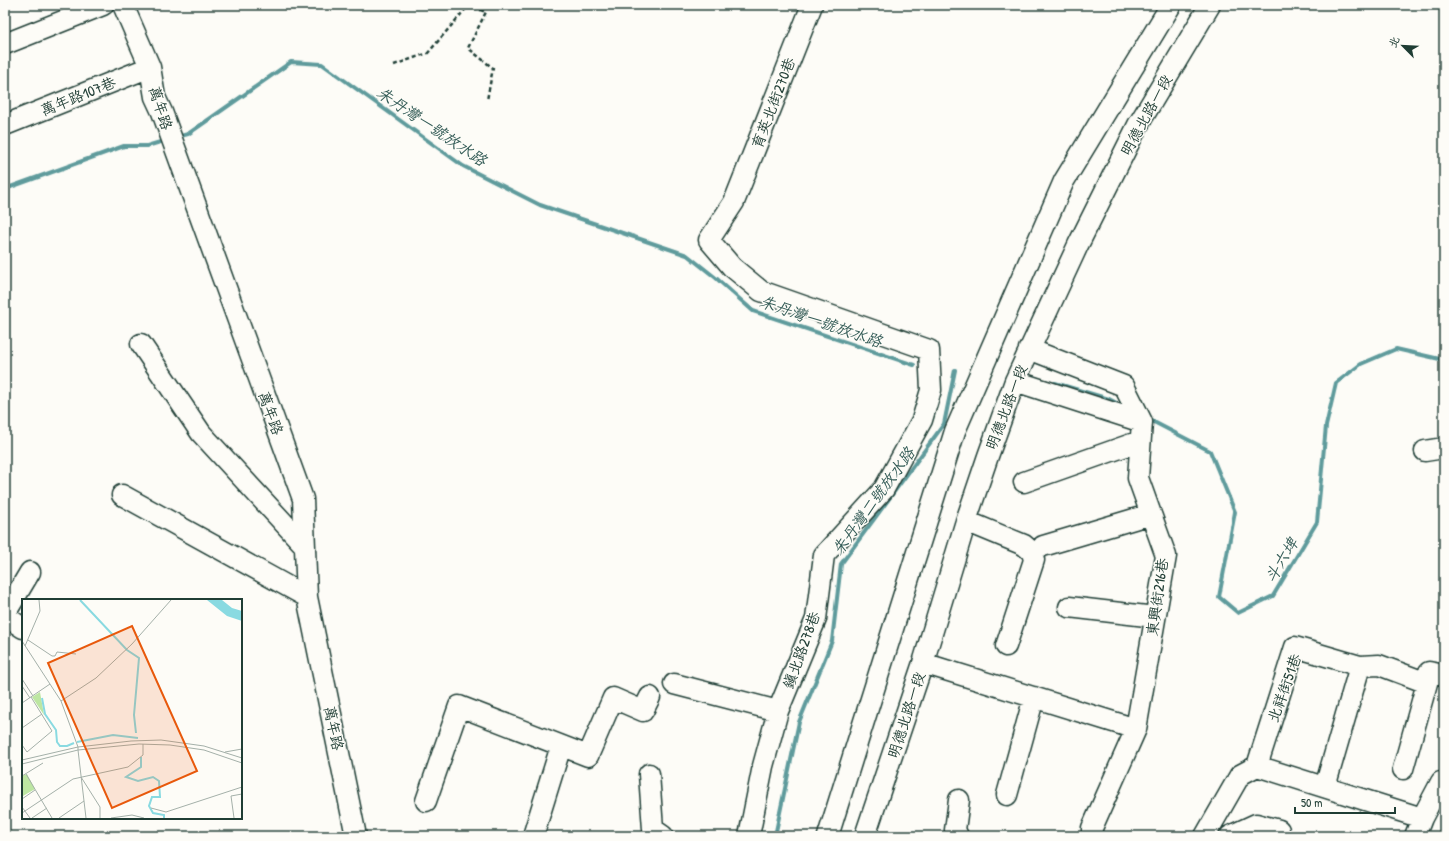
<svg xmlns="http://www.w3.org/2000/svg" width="1449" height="841" font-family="'Patrick Hand','LXGW WenKai TC',sans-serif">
  <rect width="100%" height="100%" fill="#fdfcf7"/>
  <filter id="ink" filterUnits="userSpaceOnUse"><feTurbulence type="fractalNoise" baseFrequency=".025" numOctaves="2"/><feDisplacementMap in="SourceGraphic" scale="8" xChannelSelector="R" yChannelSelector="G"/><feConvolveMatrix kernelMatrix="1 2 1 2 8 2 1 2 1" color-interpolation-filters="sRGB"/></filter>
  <g filter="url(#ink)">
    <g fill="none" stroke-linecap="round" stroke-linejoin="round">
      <path stroke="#5f9b9c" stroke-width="4" d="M177,137L188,134L291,62L322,64L463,166L540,205L687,255L716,278L753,311L914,365
        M5,189L124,146H147L167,140
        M1055,383L1109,399L1122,406
        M1148,419L1210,451L1235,512L1219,597L1238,613L1273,596L1317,522L1326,426L1336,383L1361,364L1396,349L1444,360
        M775,836L799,722L832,641L841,564L944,424L955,370"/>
      <defs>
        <path id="minor" d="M123,5L150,67L155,97L162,112L303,499L307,597L356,836
          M5,44L103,5
          M5,125L150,67
          M141,344L201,433L305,546
          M1029,349L1124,386L1142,422L1138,478L1166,556L1136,729L1092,828V836
          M1015,381L1142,422
          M1425,451L1444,448
          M1024,482L1140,441
          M122,495L307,597
          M966,521L1024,545L1032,552L1034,560L1006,646
          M1043,546L1151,514
          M1069,607L1155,617
          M5,614L30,572
          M5,616L23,628
          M923,663L1136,729
          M674,684L778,711
          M1257,766L1295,647L1360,666
          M1403,769L1427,683L1429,672L1444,675
          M649,774L653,829L663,836
          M1325,787L1360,666L1379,665L1427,683
          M1007,795L1034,697
          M426,801L459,706L588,756L613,698L643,711L650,697
          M533,836L561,746
          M749,836L763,766L778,711L816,619L824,555L884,489L922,420L931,390L929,350L761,291L732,267L709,240L734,202L812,5
          M828,836L955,431L1064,181L1171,5
          M865,836L923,663L966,521L988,456L1015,381L1078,245L1138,125L1210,5
          M958,836L955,830L959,800
          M1205,836L1240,775L1257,766L1422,818
          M1230,836L1256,824L1279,830
          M1415,836L1422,818L1441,782H1444"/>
      </defs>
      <use href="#minor" stroke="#1f3d34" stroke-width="23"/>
      <path stroke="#1f3d34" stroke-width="2.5" stroke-dasharray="4 3" stroke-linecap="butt" d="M467,5L486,12L468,48L493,68L487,100
        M394,65L428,53L468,6"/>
      <use href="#minor" stroke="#fdfcf7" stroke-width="20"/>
    </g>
  </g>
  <g text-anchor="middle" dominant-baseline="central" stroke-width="3" stroke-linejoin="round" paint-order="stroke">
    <g font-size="15" fill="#1f3d34" stroke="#fdfcf7">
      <text transform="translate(78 96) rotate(-22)">萬年路107巷</text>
      <text transform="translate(773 103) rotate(-69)">育英北街270巷</text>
      <text transform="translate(161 108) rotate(72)">萬年路</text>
      <text transform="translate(1146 115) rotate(-61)">明德北路一段</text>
      <text transform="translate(1006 407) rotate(-69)">明德北路一段</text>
      <text transform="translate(271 413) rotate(70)">萬年路</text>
      <text transform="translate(1157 597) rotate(-82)">東興街216巷</text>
      <text transform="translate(801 650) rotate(-70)">鎮北路278巷</text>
      <text transform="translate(1284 688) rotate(-70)">北祥街51巷</text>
      <text transform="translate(906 715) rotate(-72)">明德北路一段</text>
      <text transform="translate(334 728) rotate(78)">萬年路</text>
    </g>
    <g font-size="16" font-style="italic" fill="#345c57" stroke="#fdfcf7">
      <text transform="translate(432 126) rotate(34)">朱丹灣一號放水路</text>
      <text transform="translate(821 321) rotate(19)">朱丹灣一號放水路</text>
      <text transform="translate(873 501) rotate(-54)">朱丹灣二號放水路</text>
      <text transform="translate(1281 560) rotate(-59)">斗六埤</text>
    </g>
  </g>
  <g transform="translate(22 599)">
    <rect width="220" height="220" fill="#fdfcf7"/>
    <path d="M18,93L22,116L10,98ZM5,175L13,190L1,197L0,177Z" fill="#bde6a2"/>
    <path d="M185,1H200L210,9L220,12V22L205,17Z" fill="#89dae1"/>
    <path fill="none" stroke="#89dae1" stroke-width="2" d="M58,1L105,51L117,59L112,116L114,134M20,99L23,115L34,131L35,143L38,147H45L52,144M55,143L91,136L116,139M119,158V168L104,178L116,182L131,178L137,182L138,198H130L127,207L131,214L142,216V219"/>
    <path fill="none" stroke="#a4b0a9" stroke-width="1" d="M6,41L30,57H33L35,53L54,55M0,42L39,102L56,148V151L0,165M3,47L18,12L17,1M0,80L11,97M0,87L8,99M39,102L74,79L110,45L149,1M0,104L28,85M0,129L20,115M0,146L5,153L30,132L9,98M56,148L109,142L139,141L182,147L220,159M203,153L220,150M0,161L56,148M4,175L30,219M0,177L21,164M59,178L78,208V219M0,200L13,191M0,208L8,219M129,209L144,213L220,188M0,214L51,180L106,168L121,156V145M10,219L25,209M37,219L62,202M64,219L56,151L117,145L148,146L182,151L220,164M89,219L110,216L122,219M212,219L209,197L220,195"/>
    <path fill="#e8590c" fill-opacity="0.15" stroke="#e8590c" stroke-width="2" d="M110,27L175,172L90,209L26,64Z"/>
    <rect width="220" height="220" fill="none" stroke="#1f3d34" stroke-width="2"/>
  </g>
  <rect width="1449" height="841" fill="none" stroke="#fdfcf7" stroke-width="20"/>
  <rect x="10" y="10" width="1429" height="821" fill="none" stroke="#1f3d34" stroke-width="1.5" filter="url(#ink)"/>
  <g transform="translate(1403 46) rotate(294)" stroke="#fdfcf7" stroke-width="3" paint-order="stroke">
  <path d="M0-3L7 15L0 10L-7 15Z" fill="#1f3d34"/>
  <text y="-6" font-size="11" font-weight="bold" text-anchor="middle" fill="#1f3d34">北</text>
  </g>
  <path d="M1295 807v6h100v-6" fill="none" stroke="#1f3d34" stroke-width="2"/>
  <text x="1301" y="807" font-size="12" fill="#1f3d34" stroke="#fdfcf7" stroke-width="3" paint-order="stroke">50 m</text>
</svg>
